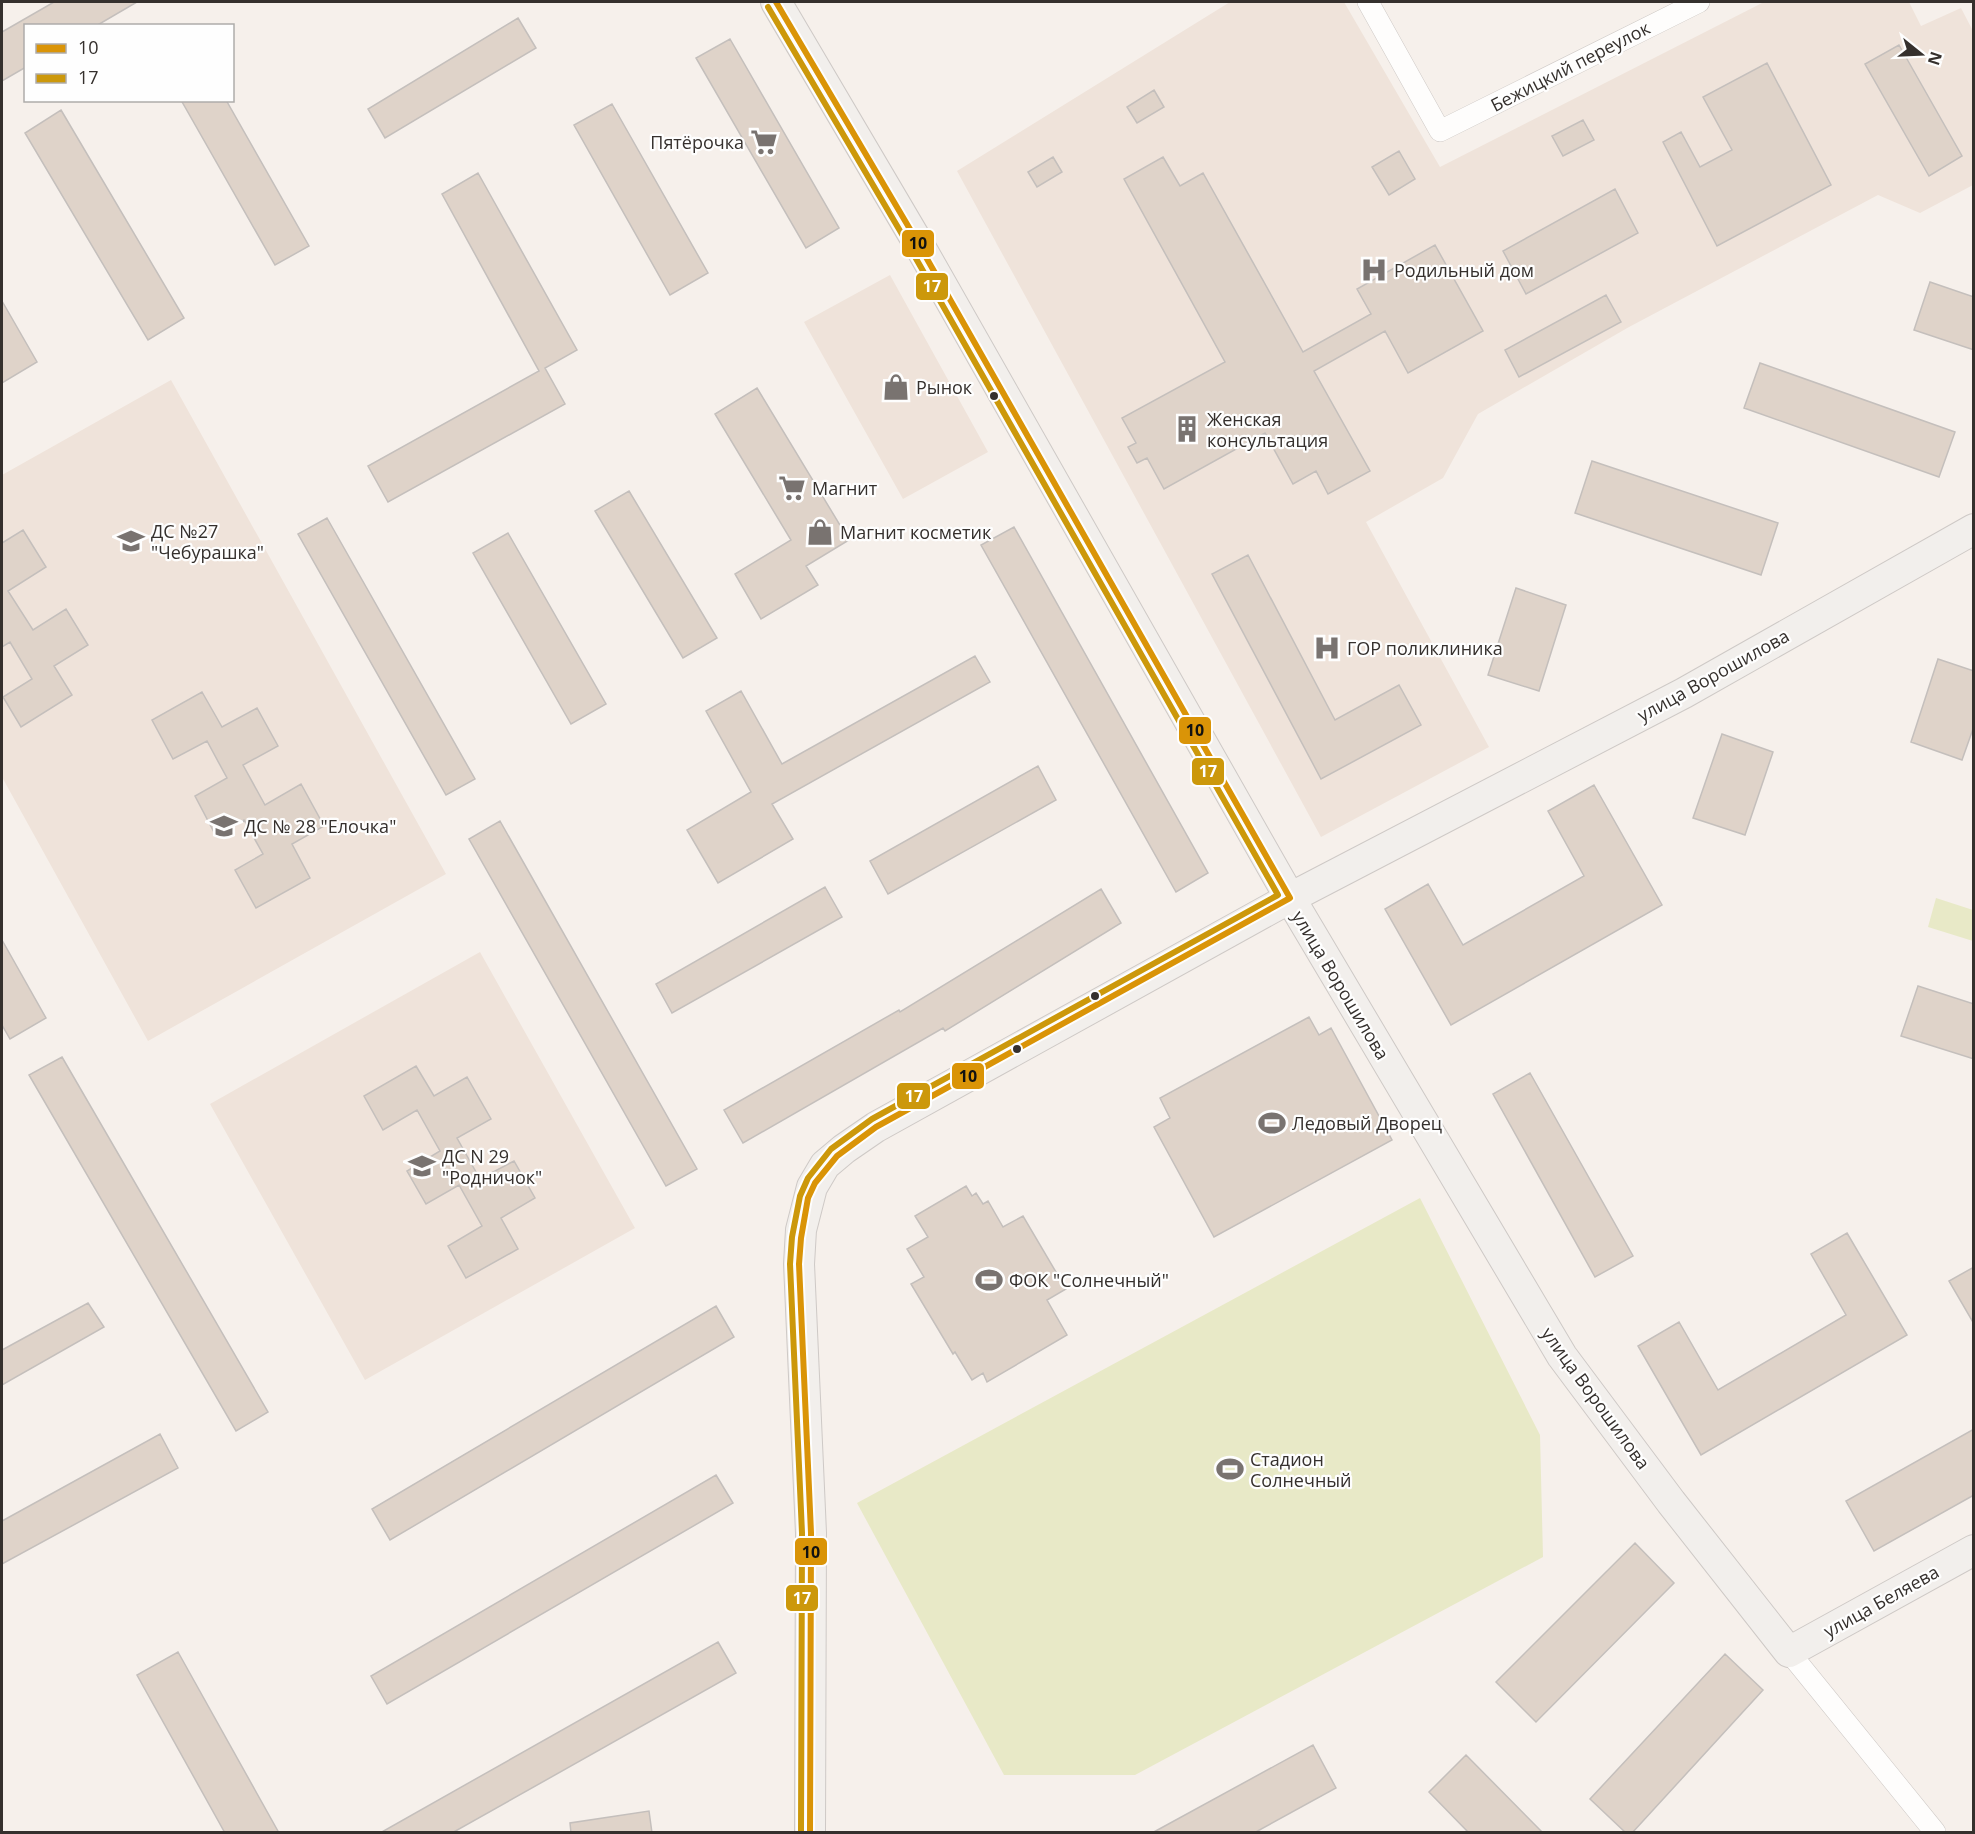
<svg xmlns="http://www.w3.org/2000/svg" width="1975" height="1834" font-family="'Open Sans',sans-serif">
  <rect width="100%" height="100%" fill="#f6f0eb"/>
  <path fill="#efe3da" d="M1230,2H1344L1440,167L1764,2H1909L1921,26L1961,8L1973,31V185L1920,213L1878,195L1629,327L1478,414L1443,478L1366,522L1489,747L1321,837L957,171Z
    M890,275L988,452L903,499L804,322Z
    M171,380L446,874L148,1041L2,777V475Z
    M480,952L635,1228L365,1380L210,1104Z"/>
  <path fill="#e8e9c7" d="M1936,898L1973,910V941L1928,927Z
    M1420,1198L1540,1435L1543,1557L1135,1775H1004L857,1503Z"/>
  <path fill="#dfd3c9" stroke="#c4bfbc" stroke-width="1.5" d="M54,2H137L96,26H26V67L2,81V32Z
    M518,18L536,48L385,138L368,109Z
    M730,39L839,228L806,248L696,58Z
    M1899,45L1962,156L1929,176L1865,64Z
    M1767,63L1831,185L1717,246L1663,142L1681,132L1700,167L1732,150L1703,97Z
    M1154,90L1164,107L1137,123L1127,107Z
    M181,100H226L309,246L275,265Z
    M612,104L708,273L670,295L574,125Z
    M61,110L184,318L148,340L25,133Z
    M1583,120L1594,140L1563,156L1552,136Z
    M1399,151L1415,179L1389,195L1372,167Z
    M1053,157L1062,172L1037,187L1028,172Z
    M1163,157L1180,186L1203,173L1303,352L1371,314L1357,289L1435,245L1483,331L1408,373L1385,331L1314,371L1370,471L1328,494L1316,471L1293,484L1265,433L1164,489L1147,458L1137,463L1128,447L1136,443L1122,418L1225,362L1124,179Z
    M478,173L577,350L545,368L565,404L388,502L368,466L539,371L442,194Z
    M1615,189L1638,233L1526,294L1503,251Z
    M1930,282L1974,297V350L1914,330Z
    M1606,295L1621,322L1519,377L1505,350Z
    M2,301L37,362L2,383Z
    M1760,363L1955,432L1939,477L1744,408Z
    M757,388L849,540L806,566L818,585L761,619L735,574L791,540L715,414Z
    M1592,461L1778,523L1761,575L1575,513Z
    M629,491L717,638L683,658L595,511Z
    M327,518L475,779L446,795L298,534Z
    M1014,527L1208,873L1176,892L981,545Z
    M23,530L46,567L8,591L33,630L66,609L88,645L54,666L72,695L21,727L3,697L32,679L10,642L2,647V543Z
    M508,533L606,704L571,724L473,553Z
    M1248,555L1335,720L1399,685L1421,725L1321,779L1212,574Z
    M1516,588L1566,605L1539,691L1488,675Z
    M975,656L990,682L772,804L793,839L718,883L687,830L751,792L706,711L741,691L782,764Z
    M1938,659L1974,671V726L1962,760L1911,742Z
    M202,692L222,727L257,708L278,746L243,765L265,805L301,784L324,826L292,844L310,878L256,908L235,870L263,854L244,820L216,836L195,796L227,778L207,741L173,759L152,720Z
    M1722,734L1773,752L1745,835L1693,818Z
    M1038,766L1056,800L888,894L870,861Z
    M1594,785L1662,905L1451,1025L1385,909L1428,884L1463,945L1584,876L1548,811Z
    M500,821L697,1169L666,1186L469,839Z
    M825,887L842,917L672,1013L656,984Z
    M1101,889L1121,923L945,1031L943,1028L743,1143L724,1110L899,1010L900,1012Z
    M2,940L46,1018L10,1039L2,1025Z
    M1918,986L1974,1004V1059L1901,1036Z
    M1309,1017L1319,1035L1331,1028L1392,1140L1214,1237L1154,1127L1170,1118L1160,1098Z
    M62,1057L268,1412L236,1431L29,1075Z
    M416,1066L434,1096L467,1077L491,1119L457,1138L480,1179L514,1161L535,1198L501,1218L518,1249L466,1278L448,1246L482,1226L459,1185L426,1204L407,1171L440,1151L417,1110L383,1130L364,1096Z
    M1530,1073L1633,1256L1595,1277L1493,1094Z
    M966,1186L972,1196L976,1193L983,1204L988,1201L1003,1227L1023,1216L1066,1289L1047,1300L1067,1335L987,1382L983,1373L972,1380L955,1352L953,1354L911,1284L924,1277L907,1249L928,1237L915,1216Z
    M1847,1233L1907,1335L1701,1455L1638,1346L1679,1322L1718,1390L1846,1315L1811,1254Z
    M1974,1267V1324L1949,1281Z
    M88,1303L104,1327L2,1385V1350Z
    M716,1306L734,1337L390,1540L372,1509Z
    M1974,1429V1495L1874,1551L1846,1501Z
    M160,1434L178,1468L2,1564V1521Z
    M716,1475L733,1503L387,1704L371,1676Z
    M1635,1543L1674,1583L1536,1722L1496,1682Z
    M718,1642L736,1673L452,1833H380Z
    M178,1652L279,1833H225L137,1675Z
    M1725,1654L1763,1690L1632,1833H1626L1590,1799Z
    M1313,1745L1336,1788L1254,1833H1152Z
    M1466,1755L1543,1833H1469L1429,1792Z
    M649,1811L652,1833H571L570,1823Z"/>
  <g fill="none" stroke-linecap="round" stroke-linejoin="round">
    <defs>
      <path id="street" d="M1368,2L1440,131L1699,2
        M1789,1652L1935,1832"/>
      <path id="secondary" d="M776,2L914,236L1290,898L1562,1356L1671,1502L1789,1652L1974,1550
        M810,1832L811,1533L799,1264L801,1230L812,1187L825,1165L844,1149L876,1127L1290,898L1684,693L1974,529"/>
    </defs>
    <use href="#street" stroke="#cec9c6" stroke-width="22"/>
    <use href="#secondary" stroke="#cec9c6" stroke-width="32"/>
    <use href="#street" stroke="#fefdfc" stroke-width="21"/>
    <use href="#secondary" stroke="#f2efec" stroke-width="30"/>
    <defs>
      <path id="bus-1" d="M776,2L914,236L1290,898L876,1127L837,1156L815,1183L808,1198L801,1238L799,1264L811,1533L810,1832"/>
      <path id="bus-2" d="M768,7L906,241L1278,895L872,1119L831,1149L808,1178L800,1196L792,1237L790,1264L802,1533L801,1832"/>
    </defs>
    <use href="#bus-1" stroke="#fefefe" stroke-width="10"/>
    <use href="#bus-2" stroke="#fefefe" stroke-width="10"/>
    <use href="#bus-1" stroke="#da9407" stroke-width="6"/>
    <use href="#bus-2" stroke="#cc980b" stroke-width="6"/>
  </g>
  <defs>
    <symbol id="supermarket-bare" viewBox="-9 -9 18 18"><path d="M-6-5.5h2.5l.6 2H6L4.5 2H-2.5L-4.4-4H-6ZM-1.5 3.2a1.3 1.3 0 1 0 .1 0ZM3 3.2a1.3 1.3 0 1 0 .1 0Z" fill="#797370" stroke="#fefefe" stroke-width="2.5" paint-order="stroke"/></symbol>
    <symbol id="hospital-bare" viewBox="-9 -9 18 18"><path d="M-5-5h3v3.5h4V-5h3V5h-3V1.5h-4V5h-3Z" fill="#797370" stroke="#fefefe" stroke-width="2.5" paint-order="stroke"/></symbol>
    <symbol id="shop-bare" viewBox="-9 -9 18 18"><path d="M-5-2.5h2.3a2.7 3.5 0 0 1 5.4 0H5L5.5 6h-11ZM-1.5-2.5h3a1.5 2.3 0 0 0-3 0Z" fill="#797370" stroke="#fefefe" stroke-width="2.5" paint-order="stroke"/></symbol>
    <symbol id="building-bare" viewBox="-9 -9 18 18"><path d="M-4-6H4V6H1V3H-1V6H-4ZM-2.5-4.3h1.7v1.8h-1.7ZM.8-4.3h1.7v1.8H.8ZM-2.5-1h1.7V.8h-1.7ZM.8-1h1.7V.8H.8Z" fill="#797370" stroke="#fefefe" stroke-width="2.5" paint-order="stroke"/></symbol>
    <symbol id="school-bare" viewBox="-9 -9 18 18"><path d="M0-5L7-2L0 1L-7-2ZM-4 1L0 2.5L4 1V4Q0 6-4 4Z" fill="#797370" stroke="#fefefe" stroke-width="2.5" paint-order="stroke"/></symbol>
    <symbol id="stadium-bare" viewBox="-9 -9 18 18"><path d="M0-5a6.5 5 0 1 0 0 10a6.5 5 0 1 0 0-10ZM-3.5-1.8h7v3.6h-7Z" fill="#797370" stroke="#fefefe" stroke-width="2.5" paint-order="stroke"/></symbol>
  </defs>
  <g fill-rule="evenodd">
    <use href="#supermarket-bare" x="745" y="123" width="38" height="38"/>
    <use href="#hospital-bare" x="1355" y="251" width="38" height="38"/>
    <use href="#shop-bare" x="877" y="368" width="38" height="38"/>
    <use href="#building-bare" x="1168" y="410" width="38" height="38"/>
    <use href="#supermarket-bare" x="773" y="469" width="38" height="38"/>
    <use href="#shop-bare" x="801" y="513" width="38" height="38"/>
    <use href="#school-bare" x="112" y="522" width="38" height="38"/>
    <use href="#hospital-bare" x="1308" y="629" width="38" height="38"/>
    <use href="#school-bare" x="205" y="807" width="38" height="38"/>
    <use href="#stadium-bare" x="1253" y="1104" width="38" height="38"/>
    <use href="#school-bare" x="403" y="1147" width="38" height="38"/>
    <use href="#stadium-bare" x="970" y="1261" width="38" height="38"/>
    <use href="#stadium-bare" x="1211" y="1450" width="38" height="38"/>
  </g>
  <g fill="#35302d" stroke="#fefefe" stroke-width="2">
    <circle cx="994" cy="396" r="5"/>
    <circle cx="1095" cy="996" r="5"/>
    <circle cx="1017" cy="1049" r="5"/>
  </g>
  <g text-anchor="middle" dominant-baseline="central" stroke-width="4.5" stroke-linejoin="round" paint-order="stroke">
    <g font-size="18" fill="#35302d" stroke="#fefefe">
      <text transform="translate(1570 66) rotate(-27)">Бежицкий переулок</text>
      <text transform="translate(1713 675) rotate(-29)">улица Ворошилова</text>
      <text transform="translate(1341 985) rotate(59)">улица Ворошилова</text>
      <text transform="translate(1596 1398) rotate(54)">улица Ворошилова</text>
      <text transform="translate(1881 1601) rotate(-29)">улица Беляева</text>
    </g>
    <g font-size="18" fill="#35302d" stroke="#fefefe" text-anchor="start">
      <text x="744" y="142" text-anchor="end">Пятёрочка</text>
      <text x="1394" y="270">Родильный дом</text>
      <text x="916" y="387">Рынок</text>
      <text x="1207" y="419">Женская<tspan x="1207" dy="21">консультация</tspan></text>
      <text x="812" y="488">Магнит</text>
      <text x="151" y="531">ДС №27<tspan x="151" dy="21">"Чебурашка"</tspan></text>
      <text x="840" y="532">Магнит косметик</text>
      <text x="1347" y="648">ГОР поликлиника</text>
      <text x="244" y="826">ДС № 28 "Елочка"</text>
      <text x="1292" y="1123">Ледовый Дворец</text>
      <text x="442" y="1156">ДС N 29<tspan x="442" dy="21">"Родничок"</tspan></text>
      <text x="1009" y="1280">ФОК "Солнечный"</text>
      <text x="1250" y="1459">Стадион<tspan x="1250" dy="21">Солнечный</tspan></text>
    </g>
  </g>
  <g stroke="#fefefe" stroke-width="2">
    <rect x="901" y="229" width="34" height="29" rx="6" fill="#da9407"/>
    <rect x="915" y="272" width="34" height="29" rx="6" fill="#cc980b"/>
    <rect x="1178" y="716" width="34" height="29" rx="6" fill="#da9407"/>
    <rect x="1191" y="757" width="34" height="29" rx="6" fill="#cc980b"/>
    <rect x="951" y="1062" width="34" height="28" rx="6" fill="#da9407"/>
    <rect x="896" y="1082" width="35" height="28" rx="6" fill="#cc980b"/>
    <rect x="794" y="1537" width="34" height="29" rx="6" fill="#da9407"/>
    <rect x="785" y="1584" width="34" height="28" rx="6" fill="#cc980b"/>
  </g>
  <g font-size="16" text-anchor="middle" font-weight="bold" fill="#fff">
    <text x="932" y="292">17</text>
    <text x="1208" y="777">17</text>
    <text x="914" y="1102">17</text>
    <text x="802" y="1604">17</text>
  </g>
  <g font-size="16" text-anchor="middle" font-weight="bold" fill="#111">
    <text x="918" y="249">10</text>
    <text x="1195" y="736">10</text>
    <text x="968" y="1082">10</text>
    <text x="811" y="1558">10</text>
  </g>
  <rect width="1975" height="1834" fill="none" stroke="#35302d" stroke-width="6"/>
  <rect x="24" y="24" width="210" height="78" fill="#fefefe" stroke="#aeacaa" stroke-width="1.5"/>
  <rect x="36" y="44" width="30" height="9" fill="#da9407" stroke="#aeacaa" stroke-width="1.5"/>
  <text x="78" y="54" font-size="18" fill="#35302d">10</text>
  <rect x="36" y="74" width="30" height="9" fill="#cc980b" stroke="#aeacaa" stroke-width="1.5"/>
  <text x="78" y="84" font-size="18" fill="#35302d">17</text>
  <g transform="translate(1921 54) rotate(108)" stroke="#fefefe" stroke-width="4.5" paint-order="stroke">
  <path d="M0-4.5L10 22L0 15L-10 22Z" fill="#35302d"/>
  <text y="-9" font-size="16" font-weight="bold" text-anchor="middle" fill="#35302d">N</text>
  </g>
</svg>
